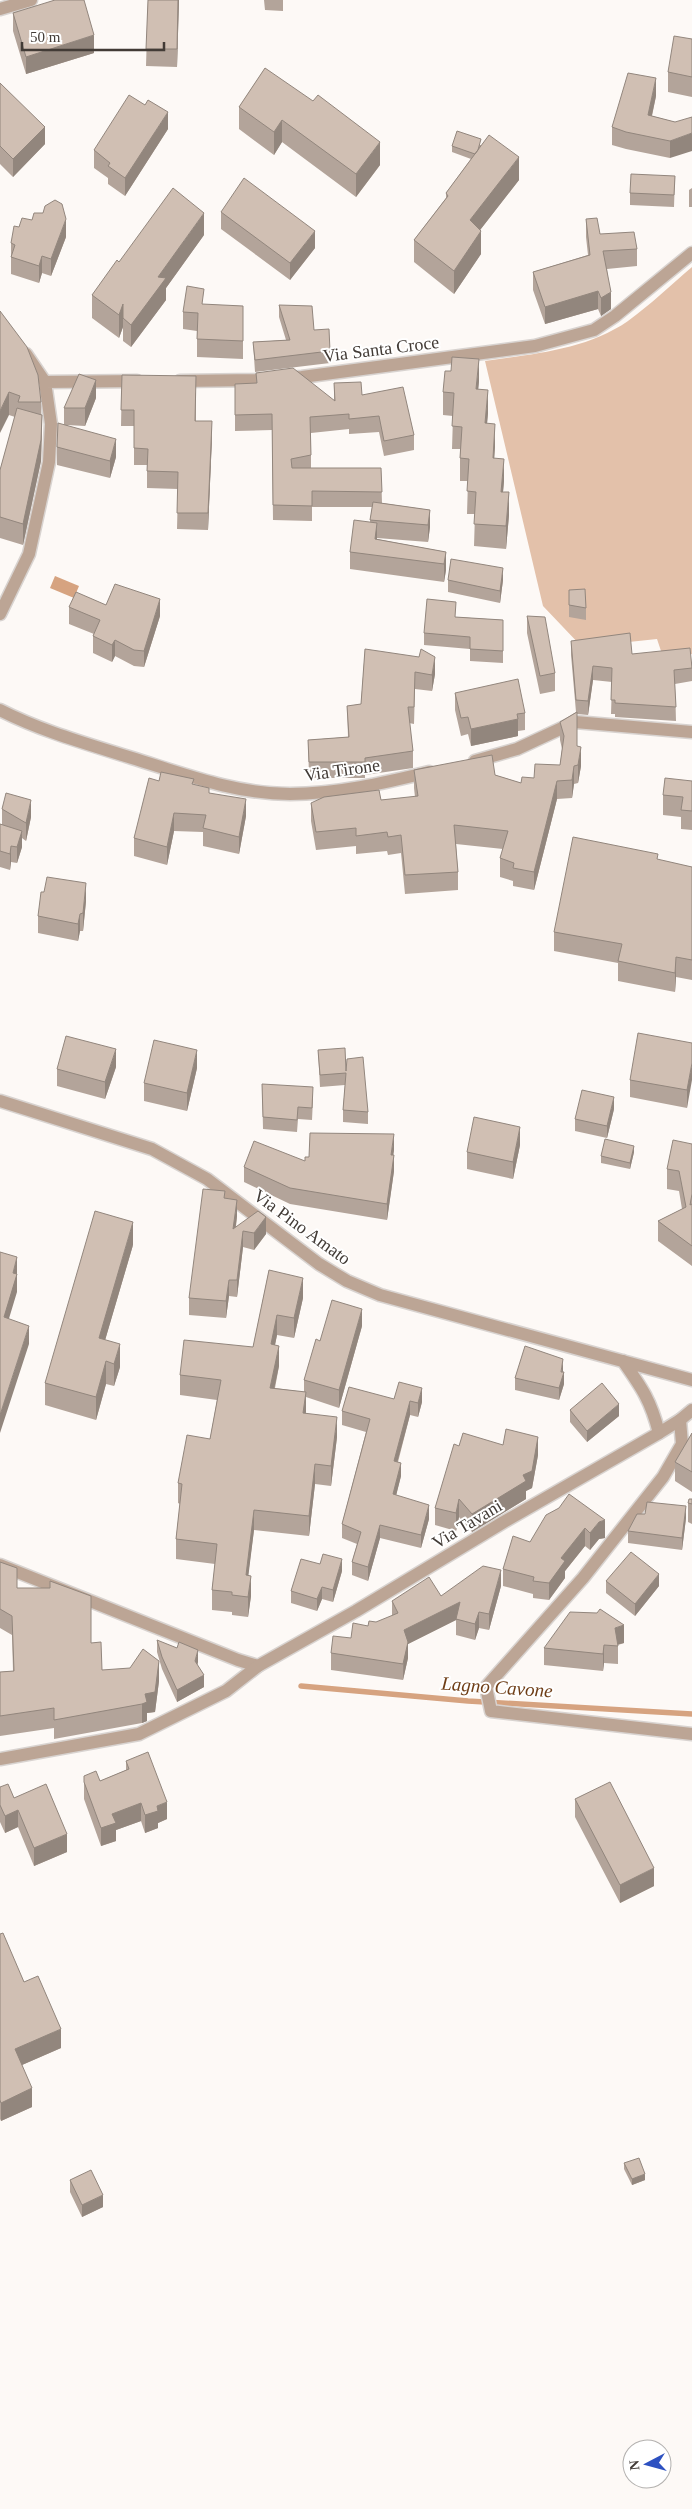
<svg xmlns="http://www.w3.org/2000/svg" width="692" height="2509" font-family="'Times New Roman',serif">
  <rect width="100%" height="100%" fill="#fdf9f6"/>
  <path fill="#e3c1aa" d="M692,267V654L664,660L657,639L582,647L543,606L485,361C533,354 586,350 628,321C650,305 671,285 692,267Z"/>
  <path fill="#d6a380" d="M55,576L79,586L74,598L50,588Z"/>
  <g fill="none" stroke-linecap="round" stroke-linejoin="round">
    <path stroke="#d6a380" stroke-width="5.5" d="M301,1686L468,1701L692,1714"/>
    <defs>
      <path id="minor" d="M0,9L31,0
        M180,381L256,380L302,377L535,346L594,330L615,316L692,253
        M45,382L137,381
        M0,614L29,554L49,462L51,424L45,382L26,354
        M0,1101L152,1149L207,1179L319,1264L347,1281L380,1295L692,1380
        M623,1361C642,1388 651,1401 659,1433
        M680,1420L682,1444L663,1477L583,1578L486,1687L491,1711L692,1734
        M0,1565L238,1660L258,1666"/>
      <path id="tertiary" d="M0,710C41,731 88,744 132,758C184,774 235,794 290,794C337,794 384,783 429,772
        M475,761L517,749L575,722L692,732
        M0,1759L139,1734L226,1691L258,1666L356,1611L502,1523L659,1433L680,1420L692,1410"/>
    </defs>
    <use href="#minor" stroke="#d8d3d0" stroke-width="15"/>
    <use href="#tertiary" stroke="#d8d3d0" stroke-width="15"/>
    <use href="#minor" stroke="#bca595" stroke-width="12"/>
    <use href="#tertiary" stroke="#bca595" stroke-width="12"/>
  </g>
  <path fill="#b3a49a" d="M148,0H179L177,67L146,66Z
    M264,0H283V11L265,10Z
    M13,13L94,53L26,74L13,31Z
    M692,39V97L668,92V72Z
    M265,68L380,165L356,197L282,142L274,155L239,129V107Z
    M0,83L45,144L13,177L0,164Z
    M656,96L652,116L675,122L670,158L626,149L612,145V127Z
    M168,129L125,196L108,184V178L94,168V150Z
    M481,145V146L519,180L480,230L481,254L454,294L414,262V240L446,198V193L471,159L452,152V146Z
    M675,176L674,207L630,205V193Z
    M692,188V207H689V190Z
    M221,212L315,248L290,280L221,229Z
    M586,219L600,234L637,249V266L607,269L611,309L601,316L598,309L545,324L533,290V272L588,255L586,237Z
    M204,235L166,288V300L131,347L123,341V327L119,338L92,318V295L119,262Z
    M66,237L51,276L42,273L39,283L11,274V243Z
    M204,305L243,306V359L197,357V331L183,329V312Z
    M279,305L314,330L330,351V363L255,372L253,342L286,340L279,317Z
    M0,311L41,402L42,436L41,461L23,545L0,538V470L15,417L9,415Z
    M256,373L334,400V383L362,395L414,435V450L384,456L379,432L349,434V429L311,433V468H381L382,503L430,510V527L428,542L377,538V539L446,552V570L444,582L350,569V552L370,522L372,507H312V521L273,520L272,430L235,431V384L256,383Z
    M122,375L196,393V421L212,437L208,530L177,529L178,489L147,488V465H134V426H121Z
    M479,381L478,390L488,413L487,423L495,446L494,458L504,481L503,492L509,515L506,549L474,546L475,514H467L468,481H460V449H452L453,416L443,415V392Z
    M96,398L85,426L67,425L116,457L110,478L57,465V447L64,425V408Z
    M448,580H503L500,603L448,592Z
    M569,590L586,608V620L569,617Z
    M106,605L160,616L144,667L134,666L115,656L112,662L93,653V636L94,634L69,624V607Z
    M527,616L555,673V691L540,694L527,633Z
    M456,617L503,620V663L470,661V649L424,645V633Z
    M571,641L632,654L692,664V681L675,684L676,721L615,717V714H611L612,682L593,680L588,715L577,714V746L581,766L578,783L574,784L572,798L557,799L534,890L513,886V881L500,877V858L503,849L456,844L458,872V890L405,894L401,853L388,855L387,851L356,854V846L316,850L311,821V803L381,800L415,797L414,788V770L495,775L521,783L534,778L560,765L562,749L560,740V722L576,712L571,655Z
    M365,649L435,674L432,691L415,689L414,724L409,723L413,751V768L365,775V778H309L308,740L348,737L347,706L361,704Z
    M455,693L525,713V730L518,731V736L471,746L468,734L461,736L455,710Z
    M159,781L194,785L209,793L246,816L239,854L203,846V832L174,831L167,865L134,856V838Z
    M692,781V830L681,829V817L663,815V795Z
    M2,809L31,817L26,841L22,838V847L17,863L11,862L10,870L0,867V824H2Z
    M658,860L692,867V980L676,977L675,992L618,981V963L554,951V932Z
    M86,901L83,931H80L78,941L38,933V916Z
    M692,1043L687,1108L630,1097V1080Z
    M318,1050L346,1071L368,1112V1124L343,1122V1110L345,1085L320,1087Z
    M116,1067L105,1099L57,1086V1069Z
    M197,1068L187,1111L144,1101V1083Z
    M262,1084L313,1099L312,1120L298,1119L297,1132L263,1129Z
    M614,1109L607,1138L575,1131V1119Z
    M692,1144V1266L658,1241V1221L682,1209L679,1191L667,1189V1169Z
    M520,1145L513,1179L467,1169V1152Z
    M394,1150L393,1155L394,1171L387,1220L290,1204L244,1182V1167L305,1161L309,1157Z
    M634,1152L630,1169L601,1163V1156Z
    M225,1198L237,1216L236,1227L266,1234L254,1250L243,1247L237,1297L229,1296L226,1318L189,1315V1298Z
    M133,1245L105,1340L120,1367L114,1386L106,1384L96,1420L45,1405V1383Z
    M269,1270L303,1298L294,1338L277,1335L275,1345L279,1366L275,1388L304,1392V1380L320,1341L362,1326L339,1408L306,1397L305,1413L337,1437L331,1486L315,1484L309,1536L254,1530L248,1575L251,1596L248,1617L232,1615V1612L212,1610V1590L215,1564L176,1559V1539L180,1504L178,1503V1483L210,1439L217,1400L180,1395V1375L253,1347Z
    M562,1372L564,1384L559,1400L515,1390V1378Z
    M394,1399L422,1402L418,1417L410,1415L398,1462L401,1476L396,1495L429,1519L421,1548L380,1538L368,1581L352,1575V1562L357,1544L342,1538V1524L366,1432L342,1425V1411Z
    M570,1410L619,1416L587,1442L570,1422Z
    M692,1433V1492L675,1481V1462Z
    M503,1445L538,1455L532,1488L526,1491V1499L472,1532L459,1517L456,1531L435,1525V1508L459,1446Z
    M692,1499V1524L688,1522V1503Z
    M559,1508L605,1538L599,1539L590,1550L585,1546L565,1571V1578L549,1600L533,1598V1594L503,1586V1569L530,1542Z
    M686,1518L682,1550L628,1543V1531Z
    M0,1562L17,1588L91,1643L102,1670L159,1681L155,1712L147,1713V1721L142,1723L54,1739V1728L0,1736V1672L13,1671L12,1635L0,1628Z
    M342,1571L333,1602L322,1599L317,1611L291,1603V1591Z
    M606,1581L659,1586L635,1616L606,1593Z
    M501,1586L489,1630L479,1628L475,1640L456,1635V1620L408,1644V1658L403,1680L331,1670V1653L368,1626L392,1616V1601L441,1596Z
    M597,1613L624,1643L618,1645V1664L604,1663L603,1671L544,1665V1648Z
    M157,1640L198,1662L197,1665L204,1687L177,1702L162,1669L157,1652Z
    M126,1761L167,1819L158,1823V1828L145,1833L141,1821L116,1830V1841L101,1846L84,1799V1776L100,1781L126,1770Z
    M0,1787L14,1798L67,1852L34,1866L18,1827L5,1833L0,1822Z
    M575,1799L654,1886L620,1903L575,1817Z
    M0,1934L24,1982L61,2048L22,2065L32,2107L1,2121L0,2119Z
    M624,2163L645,2180L632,2185L624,2169Z
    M70,2180L103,2207L82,2217L70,2192Z"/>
  <path fill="#92867d" d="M178,0H179L177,67V49Z
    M94,35V53L26,74V57Z
    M656,78V96L648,133V115Z
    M168,112V129L125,196V178Z
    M282,120V142L274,155V132Z
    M45,127V144L13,177V159Z
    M692,133V151L670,158V141Z
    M380,142V165L356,197V174Z
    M519,157V180L470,243V220Z
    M204,213V235L166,288V300L131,347V325L158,277Z
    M66,219V237L51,276V259Z
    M315,231V248L290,280V263Z
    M481,231V254L454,294V271Z
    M42,256V273L39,283V266Z
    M598,291V309L545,324V307Z
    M611,292V309L601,316V298Z
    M123,304V327L119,338V315Z
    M479,359V381L476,412V389Z
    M96,380V398L85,426V408Z
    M488,390V413L485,446V423Z
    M9,392V415L0,433V411Z
    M42,415L41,461L23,545V524Z
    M212,421V437L208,530V513Z
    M495,424V446L493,480V458Z
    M116,439V457L110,478V461Z
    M504,459V481L501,514V492Z
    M509,492V515L506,549V526Z
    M430,510V527L428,542V525Z
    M377,523V541L375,556V539Z
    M446,552V570L444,582V564Z
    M503,568V580L500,603V591Z
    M160,599V616L144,667V651Z
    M115,640V656L112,662V645Z
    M435,657V674L432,691V675Z
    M593,666V680L588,715V701Z
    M518,719V736L471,746V729Z
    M581,747V766L578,783V765Z
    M574,766V784L572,798V780Z
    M557,781V799L534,890V872Z
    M246,799V816L239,854V837Z
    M31,800V817L26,841V823Z
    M174,813V831L167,865V847Z
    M22,831V847L17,863V847Z
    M11,846V862L10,870V854Z
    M86,883V901L83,931V913Z
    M80,914V931L78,941V924Z
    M676,957V977L675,992V973Z
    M116,1049V1067L105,1099V1082Z
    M197,1050V1068L187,1111V1093Z
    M692,1063V1080L687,1108V1090Z
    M614,1097V1109L607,1138V1126Z
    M520,1127V1145L513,1179V1162Z
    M394,1134V1150L391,1171V1155Z
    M634,1146V1152L630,1169V1163Z
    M394,1155V1171L387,1220V1204Z
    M237,1200V1216L233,1246V1229Z
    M266,1217V1234L254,1250V1233Z
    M133,1222V1245L99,1361V1338Z
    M243,1231V1247L237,1297V1280Z
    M17,1257V1292L4,1335V1317L13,1273Z
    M303,1278V1298L294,1338V1318Z
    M229,1280V1296L226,1318V1301Z
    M362,1309V1326L339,1408V1390Z
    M277,1315V1335L271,1364V1344Z
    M29,1326V1344L0,1433V1415Z
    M120,1344V1367L114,1386V1364Z
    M279,1346V1366L270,1408V1388Z
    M563,1359V1371L561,1381L564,1372V1384L559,1400V1388Z
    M106,1361V1384L96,1420V1397Z
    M422,1388V1402L418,1417V1403Z
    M306,1392V1412L303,1433V1413Z
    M410,1401V1415L394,1474V1461Z
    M619,1404V1416L587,1442V1431Z
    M337,1417V1437L331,1486V1466Z
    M538,1437V1455L532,1488L526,1491V1499L472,1532V1514L523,1475Z
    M401,1463V1476L393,1508V1494Z
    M315,1464V1484L309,1536V1516Z
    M459,1499V1517L456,1531V1513Z
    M429,1505V1519L421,1548V1535Z
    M686,1506V1518L682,1550V1538Z
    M254,1510V1530L246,1595V1575Z
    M605,1520V1538L599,1539L590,1550V1533L599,1522Z
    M380,1525V1538L368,1581V1567Z
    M585,1528V1546L565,1571V1578L549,1600V1583L561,1558Z
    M342,1559V1571L333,1602V1590Z
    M501,1570V1586L489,1630V1614Z
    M659,1574V1586L635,1616V1604Z
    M251,1576V1596L248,1617V1597Z
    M322,1587V1599L317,1611V1599Z
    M460,1602V1618L408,1644V1658L403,1680L404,1630Z
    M479,1612V1628L475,1640V1624Z
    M624,1625V1643L615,1645V1628Z
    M604,1645V1663L603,1671V1654Z
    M198,1650V1662L195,1673V1661Z
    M159,1661V1681L155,1712L147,1713V1721L142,1723V1704L145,1694Z
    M204,1675V1687L177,1702V1690Z
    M167,1802V1819L158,1823V1828L145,1833V1815L157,1806Z
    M141,1803V1821L116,1830V1841L101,1846V1828L112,1814Z
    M18,1810V1827L5,1833V1816Z
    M67,1834V1852L34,1866V1848Z
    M654,1868V1886L620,1903V1885Z
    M61,2029V2048L15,2068V2049Z
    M32,2088V2107L1,2121V2103Z
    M645,2174V2180L632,2185V2179Z
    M103,2195V2207L82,2217V2205Z"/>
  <path fill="#d0bfb3" stroke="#92867d" d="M55,0H84L94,35L26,57L13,13Z
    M148,0H178L177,49H146Z
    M674,36L692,39V77L668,72Z
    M265,68L313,101L318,95L380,142L356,174L282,120L274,132L239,107Z
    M628,73L656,78L648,115L675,122L692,117V133L670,141L626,132L612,127Z
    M0,83L45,127L13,159L0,146Z
    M129,95L145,105L148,100L168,112L125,178L108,166L110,163L94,150Z
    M457,131L481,139L478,150L475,154L452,146Z
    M489,135L519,157L470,220L481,231L454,271L414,240L448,196L446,193Z
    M631,174L675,176L674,195L630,193Z
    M244,178L315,231L290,263L221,212Z
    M173,188L204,213L158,277L166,278L131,325L123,318V304L119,315L92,295L117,260L119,262Z
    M55,200L62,204L66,219L51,259L42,256L39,266L11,257L15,245L11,243L14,226L19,227L22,218L32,220L34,213H43L45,206Z
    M597,218L600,234L634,232L637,249L603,251L611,292L601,298L598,291L545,307L533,272L590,255L586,219Z
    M187,286L204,289L202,304L243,306V341L197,339L198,313L183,312Z
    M279,305L312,306L314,330L329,329L330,351L255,360L253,342L290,340Z
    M0,311L27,347L38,375L41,402H18L20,396L9,392L0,411Z
    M452,357L479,359L476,389L488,390L485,423L495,424L493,458L504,459L501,492H509L506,526L474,524L476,492L467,491L469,459L460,458L462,427L452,426L454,393L443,392L445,371H451Z
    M293,368L335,401L334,383L361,382L362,395L403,387L414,435L384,441L379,416L349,419V414L310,417L311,455L291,459L292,468H381L382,492L312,491V506L273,505L272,414L235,415V384L257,383L256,373Z
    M79,374L96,380L85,408H64Z
    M122,375L196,376L195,421H212L208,513H177L178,472L147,471L148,449L134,448V410H121Z
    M17,408L42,415L41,440L23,524L0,517V470Z
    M58,423L116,439L110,461L57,447Z
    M373,502L430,510L428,525L370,520Z
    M354,520L377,523L375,539L446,552L444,564L350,552Z
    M451,559L503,568L500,591L448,580Z
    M115,584L160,599L144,651L134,650L115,640L112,645L93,636L100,620L69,607L76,592L106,605Z
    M585,589L586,608L569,605V590Z
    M427,599L456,602L455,617L503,620V651L470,649V637L424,633Z
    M527,616L545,617L555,673L540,676Z
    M630,633L632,654L690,648L692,668L674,670L676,707L615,703V700H611L612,668L593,666L588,701L576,700L571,641Z
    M365,649L419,657L421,649L435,657L432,675L415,672L414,707H408L413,751L365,758V762H309L308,740L349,737L347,706L361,704Z
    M518,679L525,713L517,714L518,719L471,729L468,717L461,718L455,693Z
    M577,712V746L581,747L578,765L574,766L572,780L557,781L534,872L513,868L514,863L500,858L508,831L454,825L458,872L405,875L401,835L388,837L387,832L356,836V828L316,832L311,803L324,797L379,790L381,800L418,796L414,770L492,755L495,775L521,783L522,777L534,778L535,764L560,765L564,736L560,722Z
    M161,772L194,779L192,784L209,788V793L246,799L239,837L203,828L206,815L174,813L167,847L134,838L149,778L159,781Z
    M665,778L692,781V811L681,810L683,797L663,795Z
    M6,793L31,800L26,823L2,809Z
    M0,824L22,831L17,847L11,846L10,854L0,851Z
    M573,837L658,854L657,859L692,867V960L676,957L675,973L618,961L622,944L554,932Z
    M47,877L86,883L83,913L80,914L78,924L38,916L41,892H44Z
    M638,1033L692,1043V1063L687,1090L630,1080Z
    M66,1036L116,1049L105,1082L57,1069Z
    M154,1040L197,1050L187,1093L144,1083Z
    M345,1048L346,1071L347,1059L363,1057L368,1112L343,1110L346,1073L320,1075L318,1050Z
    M262,1084L313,1087L312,1108L298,1107L297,1120L263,1117Z
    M582,1090L614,1097L607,1126L575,1119Z
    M474,1117L520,1127L513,1162L467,1152Z
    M310,1133L394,1134L391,1155H394L387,1204L290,1188L244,1167L254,1141L305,1161V1157H309Z
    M605,1139L634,1146L630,1163L601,1156Z
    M673,1140L692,1144V1194L690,1205L692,1204V1246L658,1221L686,1207L679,1171L667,1169Z
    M203,1189L225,1191L224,1198L237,1200L233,1229L258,1211L266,1217L254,1233L243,1231L237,1280H229L226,1301L189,1298Z
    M95,1211L133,1222L99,1338L120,1344L114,1364L106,1361L96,1397L45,1383Z
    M0,1252L17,1257L13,1273L17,1274L4,1317L29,1326L0,1415Z
    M269,1270L303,1278L294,1318L277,1315L271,1344L279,1346L270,1388L306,1392L303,1413L337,1417L331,1466L315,1464L309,1516L254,1510L246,1575L251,1576L248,1597L232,1595V1592L212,1590L217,1544L176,1539L182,1484L178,1483L187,1435L210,1439L221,1380L180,1375L184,1340L253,1347Z
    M332,1300L362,1309L339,1390L304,1380L316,1339L320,1341Z
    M525,1346L563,1359L561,1372H564L559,1388L515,1378Z
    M399,1382L422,1388L418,1403L410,1401L394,1461L401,1463L393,1494L429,1505L421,1535L380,1525L368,1567L352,1562L361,1532L342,1524L370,1419L342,1411L349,1387L394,1399Z
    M602,1383L619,1404L587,1431L570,1410Z
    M506,1429L538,1437L532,1471L523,1475L526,1481L472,1514L459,1499L456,1513L435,1508L454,1444L459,1446L463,1433L503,1445Z
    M692,1433V1472L675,1462Z
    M569,1494L605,1520L599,1522L590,1533L585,1528L561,1558L565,1561L549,1583L533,1581L534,1577L503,1569L513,1536L530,1542L546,1515L559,1508Z
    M689,1499H692V1504L688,1503Z
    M647,1502L686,1506L682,1538L628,1531L637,1514H645Z
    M631,1552L659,1574L635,1604L606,1581Z
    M323,1554L342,1559L333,1590L322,1587L317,1599L291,1591L301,1559L320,1564Z
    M0,1562L17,1568V1588H50V1581L91,1596V1643L101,1642L102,1670L130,1668L143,1649L159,1661L155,1692L145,1694L147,1702L142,1704L54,1720V1708L0,1716V1672L14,1671L12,1616L0,1609Z
    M483,1566L501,1570L489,1614L479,1612L475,1624L456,1619L460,1602L404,1630L408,1642L403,1664L331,1653L333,1636L351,1638L353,1623L368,1626L369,1621L376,1622L398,1613L392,1601L429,1577L441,1596Z
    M600,1609L624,1625L615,1628L618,1646L604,1645L603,1654L544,1648L570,1612L597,1613Z
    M157,1640L177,1648L179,1642L198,1650L195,1661L204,1675L177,1690L162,1657Z
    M148,1752L167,1802L157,1806L158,1811L145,1815L141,1803L112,1814L116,1823L101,1828L84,1782V1776L96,1771L100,1781L129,1769L126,1761Z
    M610,1782L654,1868L620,1885L575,1799Z
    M8,1784L14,1798L46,1784L67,1834L34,1848L18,1810L5,1816L0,1805V1787Z
    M3,1933L24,1982L38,1976L61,2029L15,2049L32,2088L1,2103L0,2100V1934Z
    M639,2158L645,2174L632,2179L624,2163Z
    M91,2170L103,2195L82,2205L70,2180Z"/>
  <g text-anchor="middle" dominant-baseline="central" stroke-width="4" stroke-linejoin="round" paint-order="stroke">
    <g font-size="18" fill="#423b36" stroke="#fff">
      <text transform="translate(381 349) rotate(-7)">Via Santa Croce</text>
      <text transform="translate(342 770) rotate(-8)">Via Tirone</text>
      <text transform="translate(302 1227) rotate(36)">Via Pino Amato</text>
      <text transform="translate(467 1524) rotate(-31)">Via Tavani</text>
    </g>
    <g font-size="19" font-style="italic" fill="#6f3e17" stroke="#fff">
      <text transform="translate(497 1687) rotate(4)">Lagno Cavone</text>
    </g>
  </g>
  <g transform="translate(647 2464) rotate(264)"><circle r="24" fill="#ffffff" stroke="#b3b1af"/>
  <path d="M0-4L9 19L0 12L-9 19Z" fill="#2d51c1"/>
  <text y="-8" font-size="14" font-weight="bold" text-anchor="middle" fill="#423b36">N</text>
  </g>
  <path d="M22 42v8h142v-8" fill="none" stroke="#423b36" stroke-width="2.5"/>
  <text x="30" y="42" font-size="15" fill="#423b36" stroke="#ffffff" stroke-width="4" paint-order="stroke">50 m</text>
</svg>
